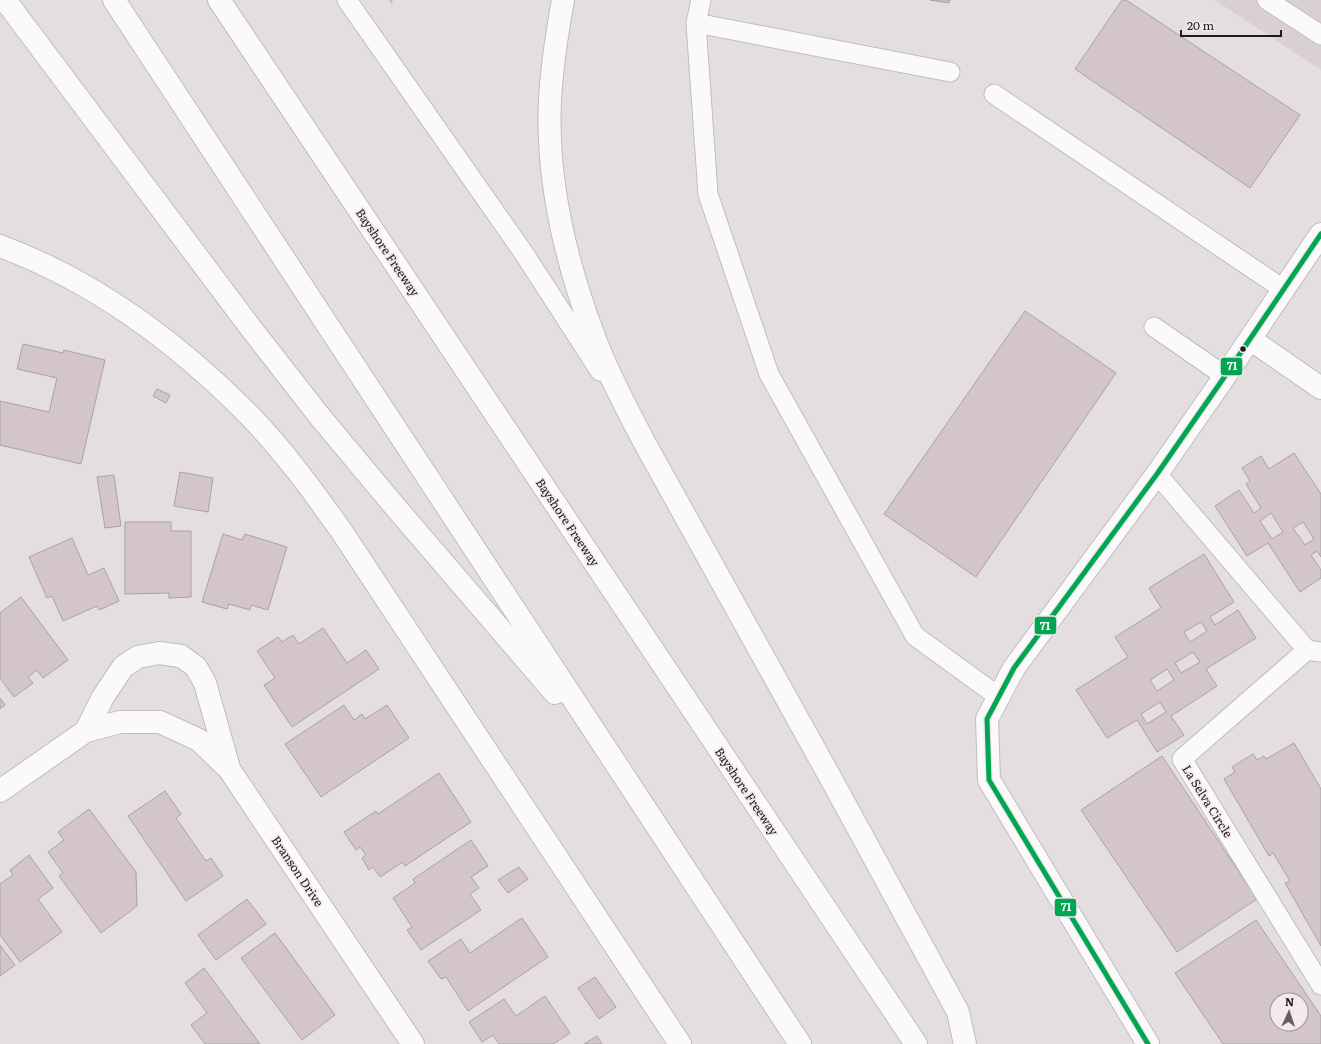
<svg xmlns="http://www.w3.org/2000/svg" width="1321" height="1044" font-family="Literata,serif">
  <rect width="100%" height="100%" fill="#e4dee1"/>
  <path fill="#dbcfd6" d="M1215,0H1321V70Z"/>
  <path fill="#d4c5c9" stroke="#a8a3a5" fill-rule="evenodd" d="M930,0H950L949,3Z
    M1122,0H1126L1300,115L1250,188L1075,69Z
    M1025,311L1116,373L976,577L884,514Z
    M23,344L63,353L64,350L105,360L81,464L0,445V401L49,412L57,378L17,369Z
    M157,389L170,395L166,403L153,396Z
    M1294,453L1321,494V557L1317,551L1311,555L1321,570V578L1300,592L1268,543L1247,556L1215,506L1239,490L1254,513L1261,508L1246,484L1250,481L1242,468L1261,456L1269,469ZM1271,513L1283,532L1272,539L1260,521ZM1303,522L1314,539L1305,545L1293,528Z
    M180,472L213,478L208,512L174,506Z
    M114,475L121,526L105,528L97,477Z
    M125,522H171V531H191V597L169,598V593L125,594Z
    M223,534L242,540L245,534L287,547L268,610L251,605L250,610L229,604L227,609L202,602Z
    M72,538L88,575L104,568L119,601L99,610L97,606L63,621L52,596L47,598L29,557Z
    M1204,554L1234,602L1210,617L1215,625L1238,610L1256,638L1206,669L1217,686L1171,716L1184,735L1157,752L1137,720L1107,738L1076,690L1128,657L1115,637L1161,608L1149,588ZM1201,622L1207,631L1190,642L1184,632ZM1193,652L1200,662L1181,673L1175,663ZM1167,669L1174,680L1157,691L1150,680ZM1160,702L1166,712L1147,724L1141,714Z
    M21,597L68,660L43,678L37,670L28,677L33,683L14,697L0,678V613Z
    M323,628L347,663L366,650L379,669L292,727L264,685L275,678L257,651L278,637L282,642L293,635L299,644Z
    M0,698L5,705L0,709Z
    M344,705L354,720L362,714L365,719L387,705L409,738L321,797L285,744Z
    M1294,743L1321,789V946L1285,883L1290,881L1273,853L1269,856L1224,779L1235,772L1232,767L1253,754L1257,760L1264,756L1266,759Z
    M1162,756L1257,899L1177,952L1081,810Z
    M439,773L471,822L405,866L403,862L380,877L373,867L369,870L362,858L366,855L360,847L356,850L344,832L376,811L378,814Z
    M165,791L181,814L176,818L206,861L211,858L223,876L186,901L128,816Z
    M89,809L136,872L137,906L101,933L59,876L63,873L48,852L64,840L58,832Z
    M471,840L488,866L471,877L479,888L470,894L481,910L421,950L407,930L412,927L393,898L415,883L413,879Z
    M29,855L53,888L38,899L62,932L20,962L0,935V884L13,875L10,870Z
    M519,867L528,879L508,893L498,880Z
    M247,899L266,924L216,960L198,935Z
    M522,918L548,957L468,1011L446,977L441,979L428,961L461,939L470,953Z
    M1256,920L1321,1016V1044H1223L1175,973ZM1277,1000H1301V1024H1277Z
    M275,933L335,1015L302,1040L241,958Z
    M0,945L15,965L0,976Z
    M204,968L260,1044H205L191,1025L207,1013L185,983Z
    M595,977L616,1007L599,1019L578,988Z
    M545,996L570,1033L553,1044H499L493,1035L482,1042L469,1022L504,999L516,1016Z
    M597,1036L602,1044H584Z"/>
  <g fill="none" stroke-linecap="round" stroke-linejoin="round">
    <defs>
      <path id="lane" d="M347,0L525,255L600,371
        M701,0L696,23L950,72
        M1267,0L1321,35
        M696,23L708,194L769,374L915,636L999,697
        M994,94L1283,289
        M1154,327L1225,376
        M1157,474L1307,650L1321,652
        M1307,650L1182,759L1321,985"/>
      <path id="street" d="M1250,339L1321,388
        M86,731L103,697L123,667L138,657L159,653L181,656L196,667L205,683L229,768
        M0,791L86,731L120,722H160L199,740L229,769L413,1044
        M1148,1044L989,780L987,719L1014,668L1157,474L1225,376L1321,234"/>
      <path id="highway" d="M5,0L250,327L321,418L397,509L555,693
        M114,0L800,1044
        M219,0L916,1044
        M563,0C557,33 552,66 550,99C546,180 566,263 595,339C608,374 626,407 643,440L835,786L958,1012L965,1044
        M0,246C94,281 179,344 249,415C284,451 313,491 342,532L680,1044"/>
    </defs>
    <use href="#lane" stroke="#c1bcbf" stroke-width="21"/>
    <use href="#street" stroke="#c1bcbf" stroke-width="24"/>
    <use href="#highway" stroke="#c1bcbf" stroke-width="24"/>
    <path stroke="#c0bebf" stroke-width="2.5" stroke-dasharray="3 3" stroke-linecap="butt" d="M391,0L392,6"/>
    <use href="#lane" stroke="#fbfafa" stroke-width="19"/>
    <use href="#street" stroke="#fbfafa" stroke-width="22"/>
    <use href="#highway" stroke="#fbfafa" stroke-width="22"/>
    <defs>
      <path id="bus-1" d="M1148,1044L989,780L987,719L1014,668L1157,474L1225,376L1321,234"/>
    </defs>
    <use href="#bus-1" stroke="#f3e9ef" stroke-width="8"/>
    <use href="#bus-1" stroke="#00a651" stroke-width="5"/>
  </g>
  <circle fill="#1d1a1c" stroke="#f3e9ef" stroke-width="1.5" cx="1243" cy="349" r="3.5"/>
  <g text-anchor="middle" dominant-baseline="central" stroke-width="3.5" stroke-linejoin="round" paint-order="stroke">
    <g font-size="12" fill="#1d1a1c" stroke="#f3e9ef">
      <text transform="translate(388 252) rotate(56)">Bayshore Freeway</text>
      <text transform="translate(568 522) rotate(56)">Bayshore Freeway</text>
      <text transform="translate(747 791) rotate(56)">Bayshore Freeway</text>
      <text transform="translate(1208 801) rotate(58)">La Selva Circle</text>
      <text transform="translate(298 871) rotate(56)">Branson Drive</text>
    </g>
  </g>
  <g stroke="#f3e9ef" stroke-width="1.5">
    <rect x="1220" y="357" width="23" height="19" rx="4" fill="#00a651"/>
    <rect x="1034" y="616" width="23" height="19" rx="4" fill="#00a651"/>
    <rect x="1054" y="898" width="23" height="19" rx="4" fill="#00a651"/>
  </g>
  <g font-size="11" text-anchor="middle" font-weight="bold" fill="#fff">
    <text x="1232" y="370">71</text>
    <text x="1045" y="630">71</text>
    <text x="1066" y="911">71</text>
  </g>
  <g transform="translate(1289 1012) rotate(3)"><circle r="19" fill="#f3e9ef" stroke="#9d969b"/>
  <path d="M0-3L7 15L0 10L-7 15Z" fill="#635f61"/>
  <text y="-6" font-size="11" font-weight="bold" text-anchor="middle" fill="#1d1a1c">N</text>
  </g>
  <path d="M1181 30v6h100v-6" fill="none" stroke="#1d1a1c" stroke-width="2"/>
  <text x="1187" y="30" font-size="12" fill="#1d1a1c" stroke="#f3e9ef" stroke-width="3" paint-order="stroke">20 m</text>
</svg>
